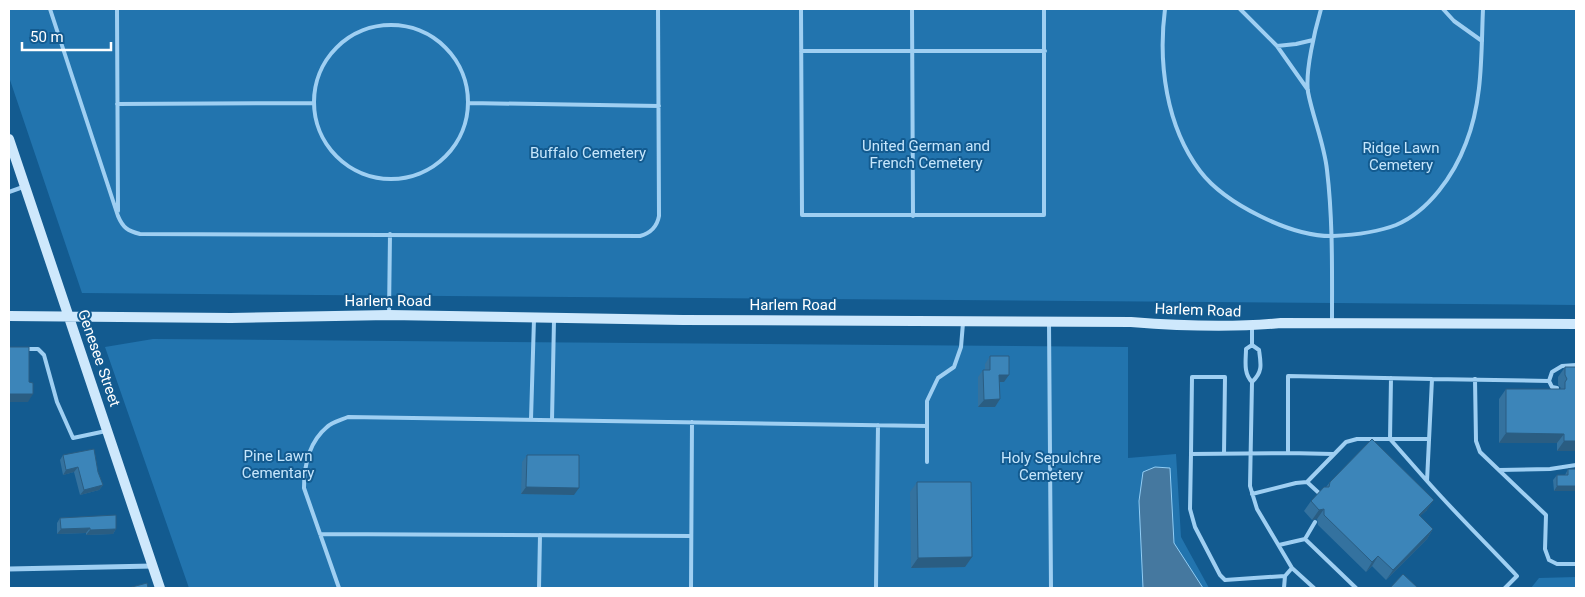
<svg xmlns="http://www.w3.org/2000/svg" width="1585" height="597" font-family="Roboto,sans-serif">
  <rect width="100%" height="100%" fill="#135b90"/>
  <path fill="#2274ae" d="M9,9H1576V305L82,293L9,77Z
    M153,339L1128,347V458L1176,454L1181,537L1209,588H189L105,347Z
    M1576,577V588H1531L1539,578Z"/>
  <path fill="#45789f" stroke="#91cdf5" d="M1155,467L1170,468L1174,543L1203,588H1143L1139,501L1143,472Z"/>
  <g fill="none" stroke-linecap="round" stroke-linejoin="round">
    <path stroke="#9fcff2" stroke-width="4" d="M50,9L118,216C123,228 128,231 140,234L640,236C651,233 657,227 659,216L658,9
      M117,9L118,211
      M801,9L802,215H1044V9
      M912,9L913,216
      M1165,9C1158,63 1166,126 1200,171C1225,204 1292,237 1333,236C1353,235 1378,232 1396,225C1429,211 1454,175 1466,143C1483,100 1481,54 1483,9
      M1240,9L1277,46L1308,90
      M1321,9C1315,30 1305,71 1308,92C1313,118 1324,143 1327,170C1333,220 1332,272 1332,323
      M1443,9L1454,21L1482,41
      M314 102a77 77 0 1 1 154 0a77 77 0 1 1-154 0Z
      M1277,46L1296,44L1313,40
      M801,51H1045
      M469,103L659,106
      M117,104L313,103
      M9,192L23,187
      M389,315L390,234
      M1049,323L1051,588
      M1252,326V345
      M1252,345L1246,349C1246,360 1243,373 1252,382L1250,486L1257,509L1292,568L1314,588
      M26,349H38L44,355L57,402L73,438L106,431
      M1391,378L1390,439L1427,481
      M1432,379L1549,381
      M1475,379L1476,441L1480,452L1546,515L1545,549L1549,560L1557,564H1576
      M1252,382C1263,372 1261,364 1259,350L1252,345
      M1557,388L1552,387L1549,381L1552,372L1562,366L1576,365
      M531,419L534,319
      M552,420L554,320
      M1288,453L1333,454
      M1191,454L1192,377H1225L1224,454
      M927,462V401L938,378L954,367L961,347L963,323
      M1499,470L1550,469L1576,465
      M1307,482L1320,494
      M1252,494L1296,483L1307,482L1346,442L1357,439H1429
      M320,534L691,536
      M1305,539L1315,522
      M1279,545L1305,539L1356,588
      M1285,576L1225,580L1220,575L1195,527L1190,509L1191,454L1288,453V376L1432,379L1427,481C1456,514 1487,544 1517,576L1505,588
      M339,588L304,488C304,466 309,442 327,427C332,422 341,420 348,417L927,426
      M539,588L540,535
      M691,588L692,422
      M876,588L878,425
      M1284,588L1285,576L1292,568"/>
    <path stroke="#9fcff2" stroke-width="5" d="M9,569L153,566"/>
    <path stroke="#cee8fc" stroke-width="10" d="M9,139L160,588
      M9,316L231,318L389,315L683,320L1131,322C1181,326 1231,328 1281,323L1576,324"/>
  </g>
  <path fill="#34729f" d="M990,356L1004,382H999L1000,399L995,407H978V377L983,370H985V364Z
    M1565,367H1576V451H1557V443H1499V399L1506,389H1560L1561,388L1558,385V377Z
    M63,455L98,472L103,485L99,490L80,495L74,472L63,475L60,460Z
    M527,455L574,495L521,494L522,462Z
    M1568,469L1576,491H1554L1553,480L1557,475H1565Z
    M917,482L972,557L965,567L911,568L910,492Z
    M1330,482L1427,510L1420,516L1433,529L1427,539L1386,580L1372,566L1366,572L1318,525L1317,519L1312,520L1304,511L1311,501L1326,487Z
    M60,518L116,529L113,534L86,535V533L57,534V523Z"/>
  <path fill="#2a5d82" d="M999,375H1009L1004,382H994Z
    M9,394H33L28,402H9Z
    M1000,399L995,407H978L984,400Z
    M1506,433L1564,434L1557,443H1499Z
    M1564,441H1576V451H1557Z
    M78,467L74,472L63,475L66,470Z
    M103,485L99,490L80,495L84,490Z
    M1557,486H1576V491H1554Z
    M526,487L579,488L574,495L521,494Z
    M1434,500L1427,510L1412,524L1419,515Z
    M1324,509L1317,519L1312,520L1319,510Z
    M90,528L86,533L57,534L61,529Z
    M116,529L113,534L86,535L90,530Z
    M1433,529L1427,539L1386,580L1393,570Z
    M1378,556L1372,566L1366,572L1372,562Z
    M972,557L965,567L911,568L918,558Z"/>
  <path fill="#3c85b9" stroke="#2a5d82" d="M9,347H29V382L33,383V394H9Z
    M990,356H1009V375H999L1000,399L984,400L983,370H990Z
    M1565,367H1576V441H1564V434L1506,433V389H1565V382L1567,379L1565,375Z
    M1372,439L1434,500L1419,515L1433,529L1393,570L1378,556L1372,562L1324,515V509L1319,510L1311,501L1324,487H1329L1330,482Z
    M94,449L98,472L103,485L84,490L78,467L66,470L63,455Z
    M527,455H579V488L526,487Z
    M1568,469H1576V486H1557V475H1568Z
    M917,482H971L972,557L918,558Z
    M116,515V529L90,530V528L61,529L60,518Z
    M1403,574L1418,588H1390Z
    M147,583L148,588H128Z"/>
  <g text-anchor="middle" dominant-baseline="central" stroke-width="4" stroke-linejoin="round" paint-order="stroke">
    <g font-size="15" fill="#c6e6fc" stroke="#135b90">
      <text x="926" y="146">United German and<tspan x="926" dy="17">French Cemetery</tspan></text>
      <text x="1401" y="148">Ridge Lawn<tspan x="1401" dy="17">Cemetery</tspan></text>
      <text x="588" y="153">Buffalo Cemetery</text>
      <text x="278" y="456">Pine Lawn<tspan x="278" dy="17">Cementary</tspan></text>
      <text x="1051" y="458">Holy Sepulchre<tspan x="1051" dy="17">Cemetery</tspan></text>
    </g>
    <g font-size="15" fill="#fff" stroke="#135b90">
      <text x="388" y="301">Harlem Road</text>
      <text x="793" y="305">Harlem Road</text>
      <text transform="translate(1198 310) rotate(2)">Harlem Road</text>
      <text transform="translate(99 358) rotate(71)">Genesee Street</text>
    </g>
  </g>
  <rect width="1585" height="597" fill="none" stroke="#ffffff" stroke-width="20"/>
  <path d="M22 42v8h89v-8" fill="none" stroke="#ffffff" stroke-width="2.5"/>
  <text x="30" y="42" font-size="15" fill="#ffffff" stroke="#135b90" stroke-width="4" paint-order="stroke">50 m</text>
</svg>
